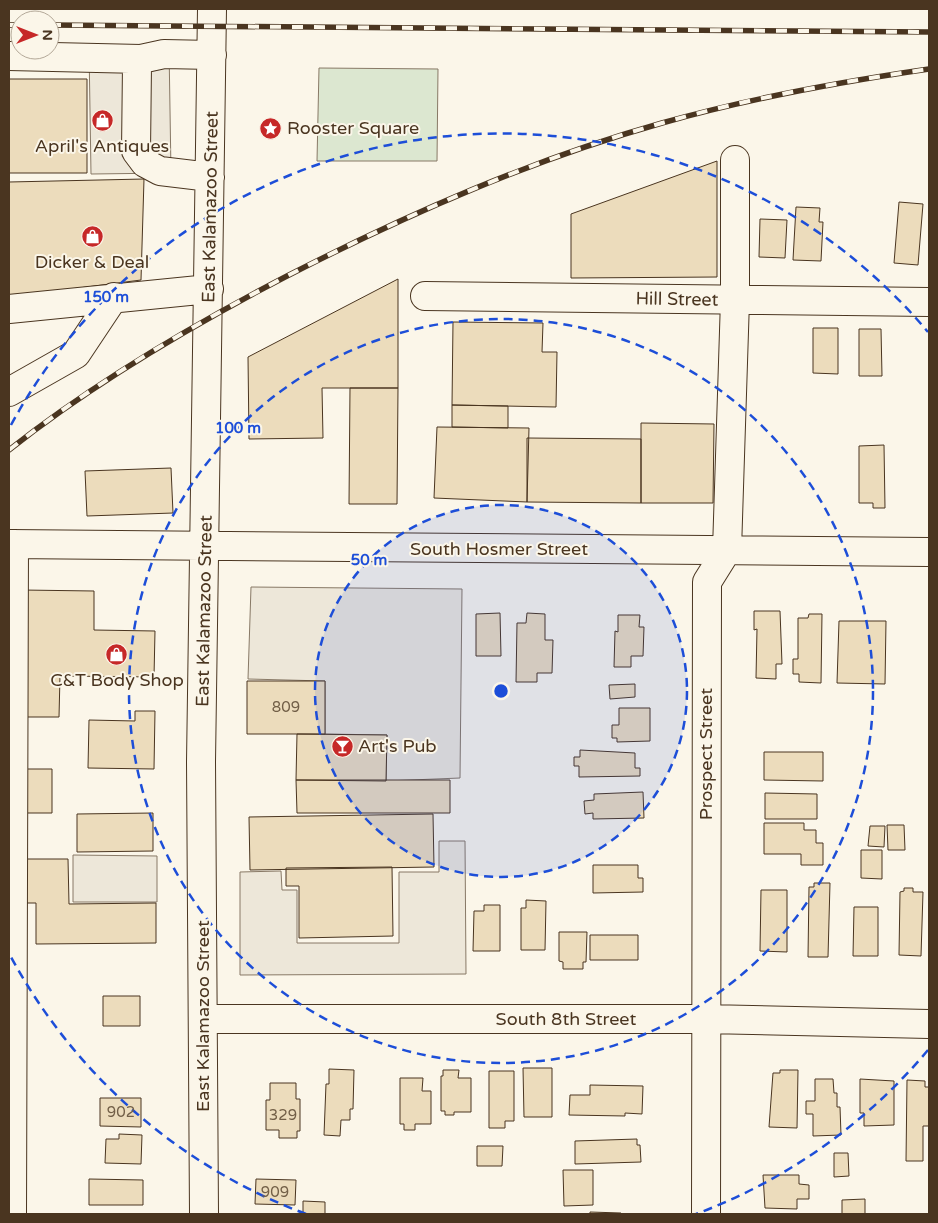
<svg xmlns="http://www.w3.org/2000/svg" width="938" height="1223" font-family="'Varela Round',sans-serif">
  <rect width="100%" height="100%" fill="#fbf6e9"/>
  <path fill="#dce7d0" stroke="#887966" d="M319,68L438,69L437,161H317Z"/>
  <path fill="#ede7d9" stroke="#887966" d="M169,47L171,173L91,174L89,48Z
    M251,587L462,589L460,778L386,781L387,735L325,734V681L248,679Z
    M439,841H465L466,974L240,975V872L281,871L282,890H297V943H399V872H439Z
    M73,855L157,856V902H73Z"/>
  <path fill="#ecdcbc" stroke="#4a3520" d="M9,79H87V173H9Z
    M717,161V277L571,278V214Z
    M144,179L141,280L9,297V182Z
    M899,202L923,204L918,265L894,263Z
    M796,207L820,208L819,222H823L821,261L793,260Z
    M760,219L787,220L785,258L759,257Z
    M398,279V388H322L323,438L249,439L248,357Z
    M453,322L543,323L542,352H557L556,407L452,405Z
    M813,328H838V374L813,373Z
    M859,329H881L882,376H859Z
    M350,388H398L397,504H349Z
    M452,405L508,406V428L452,427Z
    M641,423L714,424L713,503H641Z
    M437,427L529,428L527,502L434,498Z
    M527,438L641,439V503L527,502Z
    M884,445L885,508H873V503H859V446Z
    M171,468L173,513L87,516L85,471Z
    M22,590L94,591V630L155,631L154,677L60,676L59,717H20Z
    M754,611H780L782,664H776V679L756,678L757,629L754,630Z
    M500,613L501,656H476V614Z
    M527,613L545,614V640H553L552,673H537V682H516L517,623H526Z
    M809,614H822L821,683L799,682V674H793V659H798V618H808Z
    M618,615H640L639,627H644L643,656H631V667H614L615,631L618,632Z
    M839,621H886L885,684L837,683Z
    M247,681H325V734H247Z
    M635,684V697L610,699L609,685Z
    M619,708H650V741L617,742V738H612V725H619Z
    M135,711H155L154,769L88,768L89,720L135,721Z
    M297,734L387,735L386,781L296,780Z
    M580,750L635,753V768H640V776L579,777V766H574V757H580Z
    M764,752H823V781L764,780Z
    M24,769H52V813H24Z
    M296,780H450V813H297Z
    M643,792L644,818L593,819V813L585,814L584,801L594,800V794Z
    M765,793L817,794V819H765Z
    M153,813V851L77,852V814Z
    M433,814L434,867L250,870L249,817Z
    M764,823H804V830H816V843H823V865H801V854H764Z
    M887,825H904L905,850H888Z
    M870,826H885L884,847L868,846Z
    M861,850H882V879L861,878Z
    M20,859H68L69,904L156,903V943L36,944V903H20Z
    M593,865H638V878H643V892L593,893Z
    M392,867L393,936L299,938V886H286V868Z
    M814,883H830L828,957H808L809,887H814Z
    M904,888H913V892H923L921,956L899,955L900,892L904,891Z
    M761,890H787V952L760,951Z
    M526,900L546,901L545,950H521V908H526Z
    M484,905H500V951H473L474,911H484Z
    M854,907H878V956H853Z
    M559,932H587L586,962H583V969H563V962L559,961Z
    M590,935H638V960H590Z
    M103,996H140V1026H103Z
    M523,1068H552V1117H524Z
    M329,1069L354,1070L353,1109H350V1120H341L340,1136L324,1135L326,1084H329Z
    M443,1070H459L458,1078H471V1112H454V1115H445V1111H441V1076H443Z
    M780,1070H798L797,1128L769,1127L773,1073H780Z
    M489,1071H514V1121H505V1128H489Z
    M400,1078H423L422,1091H431V1124H415V1130H404V1124H400Z
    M815,1079H833L834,1093H837V1107H840L841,1135L813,1136V1114H806V1101H815Z
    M860,1079L894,1081V1125L864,1126V1113H860Z
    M907,1080L925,1081V1087H929V1126H923V1161H906Z
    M270,1083H296V1099H300V1131H297V1138H279V1130H266V1100H270Z
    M590,1085L643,1086L642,1114L625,1113V1116L569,1115L570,1095H590Z
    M100,1098H141V1127L100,1126Z
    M119,1134L142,1135L141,1164L105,1163L106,1139H119Z
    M637,1139V1145H640L641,1162L575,1164V1141Z
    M477,1146H503L502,1166H477Z
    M834,1153H848L849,1176L834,1177Z
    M563,1170H593V1205L564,1206Z
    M763,1175H799V1184L809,1185V1199H797V1209L765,1208Z
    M89,1179L143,1180V1205H89Z
    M256,1179L296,1180L295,1205L255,1204Z
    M865,1199V1214H842V1200Z
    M303,1201L325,1202V1214H303Z
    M590,1212L621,1213V1214H590Z"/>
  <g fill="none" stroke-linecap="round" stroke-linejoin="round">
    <defs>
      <path id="minor" d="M9,56L141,59
        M210,177L160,171L145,163L136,151L137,65L141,59L164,54L212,55
        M425,296L929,302
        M9,309L209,289
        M9,392L76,354L114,297
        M9,544L929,552
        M203,1019H706L929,1024
        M12,1214L14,544
        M204,1214L201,762L212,9
        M706,1214L707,582L727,550L735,300V160"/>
    </defs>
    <use href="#minor" stroke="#4a3520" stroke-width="30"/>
    <use href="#minor" stroke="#fbf6e9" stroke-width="28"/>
    <defs>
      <path id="rail" d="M9,25H20
        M50,25L929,32
        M9,450C95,382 191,326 287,276C408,214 531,160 662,123C750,98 839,82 929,69"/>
    </defs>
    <use href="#rail" stroke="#4a3520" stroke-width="5.5"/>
    <use href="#rail" stroke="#fbf6e9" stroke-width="4" stroke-dasharray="11" stroke-linecap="butt"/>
  </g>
  <circle cx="501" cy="691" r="186" fill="#1d4ed8" fill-opacity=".12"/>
  <g fill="none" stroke="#1d4ed8" stroke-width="2.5" stroke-dasharray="9 6">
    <circle cx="501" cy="691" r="186"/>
    <circle cx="501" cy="691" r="372"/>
    <path d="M928 1050A558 558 0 0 1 696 1214M306 1214A558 558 0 0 1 11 957M11 425A558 558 0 0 1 928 332"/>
  </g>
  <defs>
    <symbol id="shop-disc" viewBox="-11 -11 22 22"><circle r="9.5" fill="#c62828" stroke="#fbf6e9"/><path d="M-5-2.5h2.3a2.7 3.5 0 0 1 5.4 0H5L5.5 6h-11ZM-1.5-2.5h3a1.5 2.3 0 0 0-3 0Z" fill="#fff"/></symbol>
    <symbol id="sight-disc" viewBox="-11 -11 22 22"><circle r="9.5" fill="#c62828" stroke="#fbf6e9"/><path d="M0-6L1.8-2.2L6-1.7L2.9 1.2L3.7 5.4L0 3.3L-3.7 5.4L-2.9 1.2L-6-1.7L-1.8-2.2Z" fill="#fff"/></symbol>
    <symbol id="bar-disc" viewBox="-11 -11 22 22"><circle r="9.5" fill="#c62828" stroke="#fbf6e9"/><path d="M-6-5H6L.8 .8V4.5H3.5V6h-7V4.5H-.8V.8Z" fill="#fff"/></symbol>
  </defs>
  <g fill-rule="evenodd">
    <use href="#shop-disc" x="90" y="108" width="25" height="25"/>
    <use href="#sight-disc" x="258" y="116" width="25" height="25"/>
    <use href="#shop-disc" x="80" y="224" width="25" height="25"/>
    <use href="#shop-disc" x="104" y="642" width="25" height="25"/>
    <use href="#bar-disc" x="330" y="734" width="25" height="25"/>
  </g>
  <g text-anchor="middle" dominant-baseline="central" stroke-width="4" stroke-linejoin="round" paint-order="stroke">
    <g font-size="15" fill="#725f47">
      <text x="286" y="707">809</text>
      <text x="121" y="1112">902</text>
      <text x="283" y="1115">329</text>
      <text x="275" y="1192">909</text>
    </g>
    <g font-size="18" fill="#4a3520" stroke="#fbf6e9">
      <text x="287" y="128" text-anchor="start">Rooster Square</text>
      <text x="102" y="146">April's Antiques</text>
      <text x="92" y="262">Dicker &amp; Deal</text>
      <text x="117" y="680">C&amp;T Body Shop</text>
      <text x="358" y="746" text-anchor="start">Art's Pub</text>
    </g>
    <g font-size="18" fill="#4a3520" stroke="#fbf6e9">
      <text transform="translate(210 207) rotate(-89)">East Kalamazoo Street</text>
      <text transform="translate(677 299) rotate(1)">Hill Street</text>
      <text x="499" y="549">South Hosmer Street</text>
      <text transform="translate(204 611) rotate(-89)">East Kalamazoo Street</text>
      <text transform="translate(706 754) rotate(-90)">Prospect Street</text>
      <text transform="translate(203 1016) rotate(-90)">East Kalamazoo Street</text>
      <text x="566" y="1019">South 8th Street</text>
    </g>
  </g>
  <circle cx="501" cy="691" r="8" fill="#1d4ed8" stroke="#fbf6e9" stroke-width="2.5"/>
  <g font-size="15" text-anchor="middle" font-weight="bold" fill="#1d4ed8" stroke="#fbf6e9" stroke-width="4" stroke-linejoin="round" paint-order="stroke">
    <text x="106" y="302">150 m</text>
    <text x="238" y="433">100 m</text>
    <text x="369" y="565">50 m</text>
  </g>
  <rect width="938" height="1223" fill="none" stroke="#4a3520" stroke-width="20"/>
  <g transform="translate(35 35) rotate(90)"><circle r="24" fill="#fbf6e9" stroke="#b4a999"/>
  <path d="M0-4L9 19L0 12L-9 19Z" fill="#c62828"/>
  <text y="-8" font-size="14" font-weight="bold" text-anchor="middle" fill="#4a3520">N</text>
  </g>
</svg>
